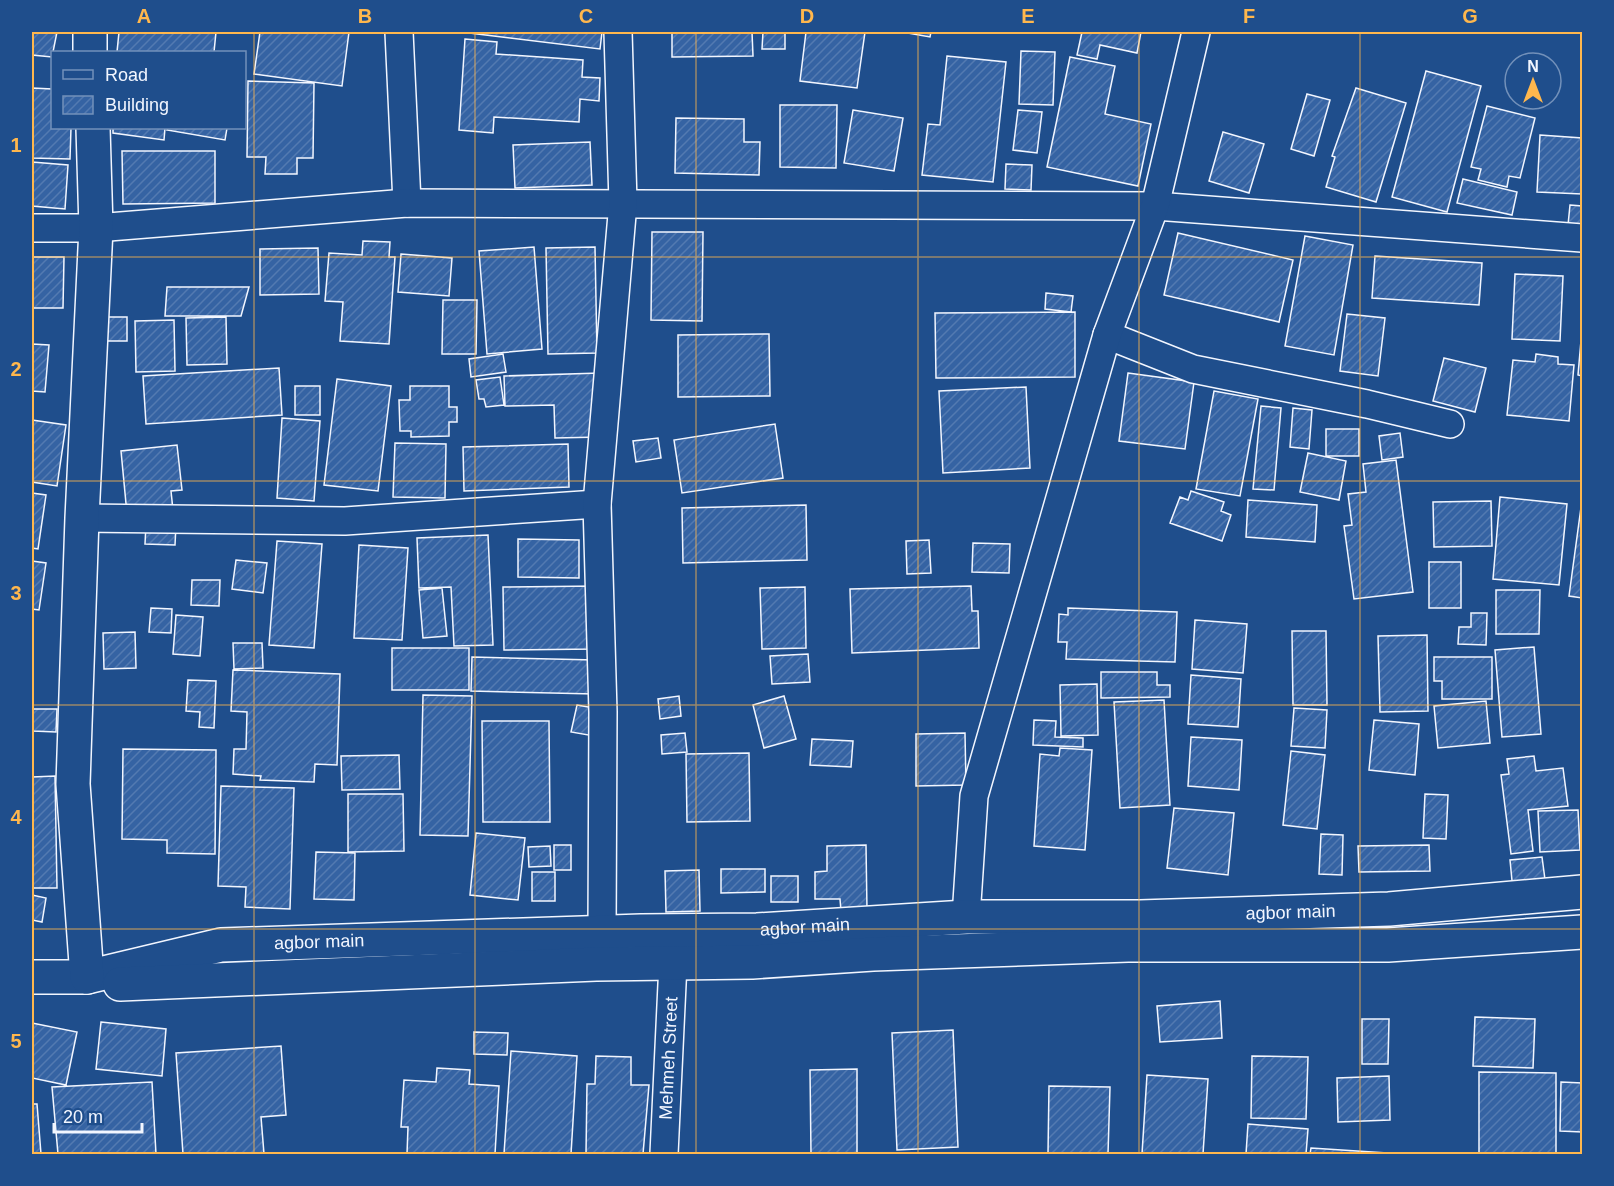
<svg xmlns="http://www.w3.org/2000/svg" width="1614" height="1186" font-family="Arial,sans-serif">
  <defs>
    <pattern id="building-hatch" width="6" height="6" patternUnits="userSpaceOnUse" patternTransform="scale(1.5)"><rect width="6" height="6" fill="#3563a3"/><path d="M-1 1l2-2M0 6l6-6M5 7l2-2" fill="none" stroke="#537ab1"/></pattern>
  </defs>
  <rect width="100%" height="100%" fill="#1f4e8c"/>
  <path fill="url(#building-hatch)" stroke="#f2f6ff" stroke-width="1.5" d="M32,32H57L52,57L32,55Z
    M119,32H216L214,52H117Z
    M260,32H349L342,86L254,74Z
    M461,32H602L600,49Z
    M672,32H752L753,56L672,57Z
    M763,32H785V49H762Z
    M806,32H865L857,88L800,81Z
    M902,32H931L930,37Z
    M1082,32H1141L1137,53L1100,45L1097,59L1077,55Z
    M465,39L497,42L496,54L583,60L582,77L600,78L599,101L580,99L579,122L494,117L493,133L459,130Z
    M1021,51L1055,52L1053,105L1019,104Z
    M947,56L1006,62L993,182L922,175L928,124L940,125Z
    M1070,57L1115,66L1105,114L1151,124L1138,186L1047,167Z
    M1426,71L1481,86L1447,212L1392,197Z
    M248,81L314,83L313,158H297V174H265L266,157H247Z
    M32,88L52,89V128H71L70,159L32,158Z
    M1356,88L1406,103L1376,202L1326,187L1335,157L1332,156Z
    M1307,94L1330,100L1314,156L1291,149Z
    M780,105H837L836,168L780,167Z
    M1487,106L1535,118L1520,178L1509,176L1507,187L1478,180L1481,169L1471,167Z
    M853,110L903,118L894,171L844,163Z
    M1018,110L1042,112L1037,153L1013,150Z
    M676,118L744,119V142H760L759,175L675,173Z
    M113,128H165L164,140L113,133Z
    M168,128H227L225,140L167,130Z
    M1223,132L1264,144L1249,193L1209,181Z
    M1540,135L1582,138V194L1537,192Z
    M590,142L592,185L515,188L513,145Z
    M122,151H215V203L123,204Z
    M32,162L68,165L65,209L32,206Z
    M1006,164L1032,165L1031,190L1005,189Z
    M1463,179L1517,192L1512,215L1457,203Z
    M1570,205L1582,206V236L1567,235Z
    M652,232H703L702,321L651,320Z
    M1178,233L1293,260L1279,322L1164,295Z
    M1305,236L1353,245L1334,355L1285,346Z
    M363,241L390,242L389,257H395L389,344L340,341L343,302L325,301L329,253L362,255Z
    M534,247L542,349L487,354L479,251Z
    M595,247L597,353L548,354L546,248Z
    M318,248L319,294L260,295V249Z
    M401,254L452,258L449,296L398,292Z
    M1375,256L1482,263L1479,305L1372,298Z
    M32,257H64L63,308H32Z
    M1515,274L1563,276L1560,341L1512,339Z
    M167,287H249L241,316H165Z
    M1046,293L1073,296L1071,312L1045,309Z
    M443,300H477L476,354H442Z
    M1075,312V377L936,378L935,313Z
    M1347,314L1385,318L1378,376L1340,371Z
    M104,317H127V341H104Z
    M226,317L227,364L187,365L186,318Z
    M174,320L175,371L136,372L135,321Z
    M1582,329V376L1578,375Z
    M769,334L770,396L678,397V335Z
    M32,344L49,345L45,392L32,391Z
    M503,354L506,372L471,377L469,359Z
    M1536,354L1558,357V364L1574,365L1569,421L1507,415L1513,360L1535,362Z
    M1444,358L1486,368L1475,412L1433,401Z
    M279,368L282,415L146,424L143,376Z
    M600,373L601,437L555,438L554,405L505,406L504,376Z
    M1128,373L1194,382L1185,449L1119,441Z
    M500,377L504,405L486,407L484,399H479L476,380Z
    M337,379L391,386L378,491L324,485Z
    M295,386H320V415H295Z
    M410,386H449V407H457V422H449V436L411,437V431H400L399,400H410Z
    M1026,387L1030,468L943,473L939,391Z
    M1214,391L1258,399L1240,496L1196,489Z
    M1261,406L1281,408L1274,490L1253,489Z
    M1293,408L1312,410L1309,449L1290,447Z
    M282,418L320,421L314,501L277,498Z
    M32,420L66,425L57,486L32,482Z
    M775,424L783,478L682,493L674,440Z
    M1326,429H1359V456H1326Z
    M1400,433L1403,457L1382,460L1379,436Z
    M658,438L661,458L636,462L633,441Z
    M395,443L446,444L445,498L393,497Z
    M568,444L569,487L464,491L463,447Z
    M177,445L182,490L171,491L173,510L127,514L121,451Z
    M1308,453L1346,461L1339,500L1300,492Z
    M1396,460L1413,592L1354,599L1344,526L1352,525L1348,494L1366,492L1363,464Z
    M1191,491L1224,502L1221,511L1231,515L1222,541L1170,523L1180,497L1188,500Z
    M32,493L46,495L38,549L32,548Z
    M1500,497L1567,504L1559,585L1493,579Z
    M1248,500L1317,505L1315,542L1246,537Z
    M1582,500V598L1569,596Z
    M1491,501L1492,546L1434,547L1433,502Z
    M806,505L807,560L683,563L682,508Z
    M146,524L176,525L175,545L145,544Z
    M488,535L493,645L454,646L451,587L419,588L417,538Z
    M518,539L579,540V578L518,577Z
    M929,540L931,573L907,574L906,541Z
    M277,541L322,544L314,648L269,645Z
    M973,543L1010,544L1009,573L972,572Z
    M359,545L408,548L402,640L354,638Z
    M236,560L267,563L263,593L232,589Z
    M32,561L46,563L39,610L32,609Z
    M1429,562H1461V608H1429Z
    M192,580H220L219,606L191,605Z
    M597,586L595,649L504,650L503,587Z
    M971,586L972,611H978L979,648L852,653L850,589Z
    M805,587L806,648L762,649L760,588Z
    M442,588L447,636L423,638L419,590Z
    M1496,590H1540L1539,634H1496Z
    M151,608L172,609L171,633L149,632Z
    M1068,608L1177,612L1175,662L1066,659L1067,642H1058L1059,614L1068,615Z
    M1471,613H1487L1486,645L1458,644L1459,627H1471Z
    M176,615L203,617L200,656L173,654Z
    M1195,620L1247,624L1243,673L1192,669Z
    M1292,631H1326L1327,705H1293Z
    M135,632L136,668L104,669L103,633Z
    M1427,635L1428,711L1380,712L1378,636Z
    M233,643H262L263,668L234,669Z
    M1534,647L1541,734L1502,737L1495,650Z
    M392,648H469V690H392Z
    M808,654L810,682L772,684L770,656Z
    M472,657L595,660L594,694L471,691Z
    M1434,657H1492V699H1442V681H1434Z
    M233,670L340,674L337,765L315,764L314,782L260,780L261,776L233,774L234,749H246L247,712L231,711Z
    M1101,672H1157V685H1170V697L1101,698Z
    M1191,675L1241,679L1238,727L1188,724Z
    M188,680L216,681L214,728L199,727L200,712L186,711Z
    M1097,684L1098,735L1061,736L1060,685Z
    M423,695L472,696L468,836L420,835Z
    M679,696L681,716L660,719L658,699Z
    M784,696L796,739L764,748L753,705Z
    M1164,700L1170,805L1120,808L1114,702Z
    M1486,701L1490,743L1438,748L1434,706Z
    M577,705L600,709L594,736L571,732Z
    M1294,708L1327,710L1325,748L1291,746Z
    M33,709H57L56,732L33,731Z
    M1034,720L1056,721L1055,737L1083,738V747L1033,745Z
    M1374,720L1419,724L1415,775L1369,770Z
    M482,721H549L550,822H483Z
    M685,733L687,752L662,754L661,735Z
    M965,733L966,785L916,786V734Z
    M1191,737L1242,740L1239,790L1188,786Z
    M812,739L853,741L851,767L810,765Z
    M1060,748L1092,750L1085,850L1034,846L1040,754L1059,756Z
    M123,749L216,750L215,854L167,853V840L122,839Z
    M1291,751L1325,755L1317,829L1283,825Z
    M749,753L750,821L687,822L686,754Z
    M399,755L400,789L342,790L341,756Z
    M1534,756L1536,771L1563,768L1568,806L1528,810L1533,851L1511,854L1501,775L1509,774L1507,759Z
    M55,776L57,888H32V777Z
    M221,786L294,788L290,909L245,907L246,887L218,886Z
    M348,794H403L404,851L348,852Z
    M1425,794L1448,795L1446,839L1423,838Z
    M1174,808L1234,813L1228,875L1167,868Z
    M1578,810L1580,850L1540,852L1538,811Z
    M476,833L525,838L518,900L470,895Z
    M1321,834L1343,835L1342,875L1319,874Z
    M554,845H571V870H554Z
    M866,845L867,910L841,911L840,899H815V872L827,871V846Z
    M1429,845L1430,871L1359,872L1358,846Z
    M550,846L551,866L529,867L528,847Z
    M316,852L355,853L354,900L314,899Z
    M1542,857L1546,887L1513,891L1510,860Z
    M721,869H765V892L721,893Z
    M699,870L700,911L666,912L665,871Z
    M532,872H555V901H532Z
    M771,876H798V902H771Z
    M32,895L46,898L42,922L32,920Z
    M1220,1001L1222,1038L1160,1042L1157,1006Z
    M1475,1017L1535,1019L1533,1068L1473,1066Z
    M1362,1019H1389L1388,1064H1362Z
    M101,1022L166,1029L162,1076L96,1069Z
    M32,1023L77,1032L66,1085L32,1078Z
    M953,1030L958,1147L897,1150L892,1033Z
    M474,1032L508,1033L507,1055L474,1054Z
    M281,1046L286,1115L261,1117L264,1154H183L176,1053Z
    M511,1051L577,1056L571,1154H504Z
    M596,1056L631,1057V1085H649L643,1154H586L587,1084H595Z
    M1252,1056L1308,1057L1306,1119L1251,1118Z
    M437,1068L470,1070L469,1084L499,1086L495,1154H407L408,1127H401L404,1080L436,1082Z
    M857,1069V1154H811L810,1070Z
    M1479,1072L1556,1073V1154H1479Z
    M1147,1075L1208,1079L1203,1154H1142Z
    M1389,1076L1390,1120L1338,1122L1337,1078Z
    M152,1082L156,1154H58L52,1087Z
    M1561,1082L1582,1083V1132L1560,1131Z
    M1049,1086L1110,1087L1108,1154H1048Z
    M32,1104H37L41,1154H32Z
    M1248,1124L1308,1129L1306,1154H1246Z
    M1311,1148L1387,1153V1154H1310Z"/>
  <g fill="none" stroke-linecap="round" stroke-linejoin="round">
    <defs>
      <g id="street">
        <path d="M399,32L407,203"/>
        <path d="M32,228H96L407,203L1155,206L1582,238"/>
        <path d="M1107,335L1193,369L1367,404L1450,424"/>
        <path d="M82,518L345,521L597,504"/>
        <path d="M966,917L974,796L1107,335L1155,206L1196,32"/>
        <path d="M602,933L603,712L597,504L623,203L618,32"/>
        <path id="s1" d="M664,1154L673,963"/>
      </g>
      <g id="secondary">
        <path d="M90,32V52"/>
        <path id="s2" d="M32,977H87L221,945L641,931L757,930L966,917H1140L1389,909L1582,892"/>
        <path d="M87,977L73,784L82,518L96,228L93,128"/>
        <path d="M120,984L596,964L752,962L873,954L1128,945H1388L1582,932"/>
      </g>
    </defs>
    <use href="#street" stroke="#f2f6ff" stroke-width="30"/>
    <use href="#secondary" stroke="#f2f6ff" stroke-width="36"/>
    <use href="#street" stroke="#1f4e8c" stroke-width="27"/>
    <use href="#secondary" stroke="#1f4e8c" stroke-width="33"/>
  </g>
  <path fill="none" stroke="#ffb74d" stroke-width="1.5" stroke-opacity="0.55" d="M254,32V1154M475,32V1154M696,32V1154M918,32V1154M1139,32V1154M1360,32V1154M32,257H1582M32,481H1582M32,705H1582M32,929H1582"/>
  <g text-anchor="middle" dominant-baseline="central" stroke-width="4.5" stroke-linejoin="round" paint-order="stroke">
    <g font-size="18" fill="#f2f6ff" stroke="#1f4e8c">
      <text stroke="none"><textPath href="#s2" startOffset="1263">agbor main</textPath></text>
      <text stroke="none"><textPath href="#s2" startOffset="777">agbor main</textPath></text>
      <text stroke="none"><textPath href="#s2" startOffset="291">agbor main</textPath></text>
      <text stroke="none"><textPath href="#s1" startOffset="96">Mehmeh Street</textPath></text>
    </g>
  </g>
  <rect width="1614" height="1186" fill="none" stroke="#1f4e8c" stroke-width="66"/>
  <rect x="51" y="51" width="195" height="78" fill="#1f4e8c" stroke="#7391ba" stroke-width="1.5"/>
  <rect x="63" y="70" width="30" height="9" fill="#1f4e8c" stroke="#7391ba" stroke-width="1.5"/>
  <text x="105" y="81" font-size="18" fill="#f2f6ff">Road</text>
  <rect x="63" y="96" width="30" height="18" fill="url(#building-hatch)" stroke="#7391ba" stroke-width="1.5"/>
  <text x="105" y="111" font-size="18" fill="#f2f6ff">Building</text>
  <g transform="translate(1533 81)"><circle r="28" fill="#1f4e8c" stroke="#7391ba" stroke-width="1.5"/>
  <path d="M0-4.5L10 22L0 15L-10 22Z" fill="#ffb74d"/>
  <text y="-9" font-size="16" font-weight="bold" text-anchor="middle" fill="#f2f6ff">N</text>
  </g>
  <path d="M54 1123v9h88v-9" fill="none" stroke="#f2f6ff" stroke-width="3"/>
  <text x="63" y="1123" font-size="18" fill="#f2f6ff" stroke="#1f4e8c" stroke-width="4.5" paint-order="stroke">20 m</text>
  <rect x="33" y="33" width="1548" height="1120" fill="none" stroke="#ffb74d" stroke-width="2"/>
  <g font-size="20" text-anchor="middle" font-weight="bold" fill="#ffb74d">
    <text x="144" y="23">A</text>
    <text x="365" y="23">B</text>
    <text x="586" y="23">C</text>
    <text x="807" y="23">D</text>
    <text x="1028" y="23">E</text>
    <text x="1249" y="23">F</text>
    <text x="1470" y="23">G</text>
    <text x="16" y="152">1</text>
    <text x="16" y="376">2</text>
    <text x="16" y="600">3</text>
    <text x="16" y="824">4</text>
    <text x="16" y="1048">5</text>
  </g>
</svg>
